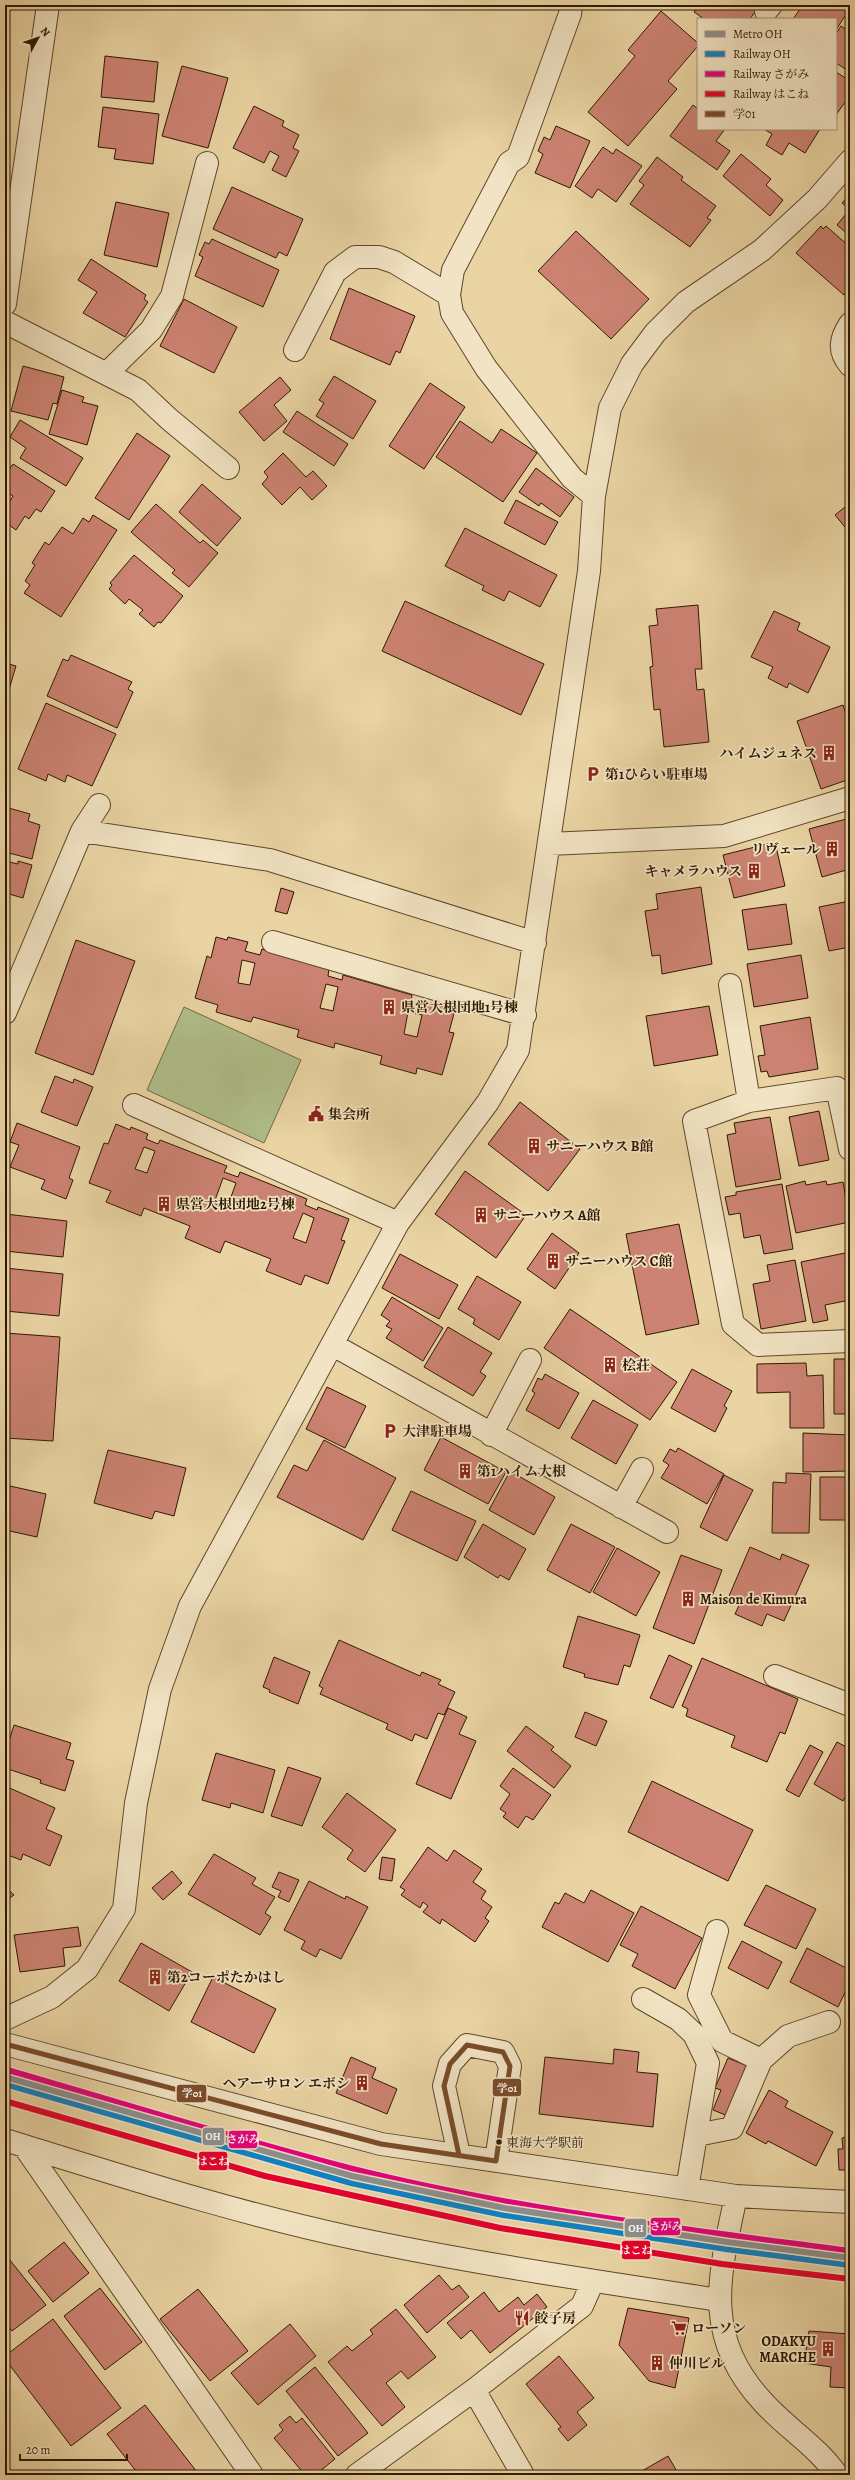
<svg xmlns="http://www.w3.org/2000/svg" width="855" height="2480" font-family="Alegreya,'Noto Serif JP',serif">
  <rect width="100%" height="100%" fill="#ead4a3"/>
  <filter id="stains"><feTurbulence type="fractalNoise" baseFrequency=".005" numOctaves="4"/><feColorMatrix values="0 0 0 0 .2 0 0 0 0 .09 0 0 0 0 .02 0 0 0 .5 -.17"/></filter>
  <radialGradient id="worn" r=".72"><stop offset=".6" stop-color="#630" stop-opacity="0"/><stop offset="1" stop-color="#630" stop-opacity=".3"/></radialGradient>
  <path fill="#b0be8a" stroke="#706b46" d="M184,1007L301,1060L264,1143L147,1090Z"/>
  <path fill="#cd8373" stroke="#2f1801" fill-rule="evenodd" d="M699,5H757L759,6L750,19H704L694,12Z
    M803,5H846L850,8L836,30V19H793Z
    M661,11L698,43V46L668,81L677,89L628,146L588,112L635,56L628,50Z
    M841,26L848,31L850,28V72L836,63V34Z
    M105,56L158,62L154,102L101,97Z
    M182,66L228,78L208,148L162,136Z
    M836,72L850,81V95L836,115Z
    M693,105L698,109V129H725L716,141L730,151L717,170L670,136Z
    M254,106L284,121L282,126L299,135L293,148L299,151L286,177L272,170L279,156L270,151L264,163L233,148Z
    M103,107L159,114L153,164L114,159L116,149L98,147Z
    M556,126L590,141L570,188L535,173L543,154L538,151L544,137L550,140Z
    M764,129H820L805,153L789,143L782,155L766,145L772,134Z
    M603,147L613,154L616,149L642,166L616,202L598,189L592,198L575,186Z
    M741,154L771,179L766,185L783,200L770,216L723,176Z
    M657,157L683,177L681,180L716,206L707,218L711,220L690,247L630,204L644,185L639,181Z
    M232,187L303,219L287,256L279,252L276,258L213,229Z
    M850,194V236L837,225L850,209L842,203Z
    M116,202L169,213L157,267L104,255Z
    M821,226L823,229L826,226L850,247V288L844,295L796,253Z
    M576,231L649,299L611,339L538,271Z
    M212,239L279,270L263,307L195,276L203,257L199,255L205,242L209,244Z
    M91,259L146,295L144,299L148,302L125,337L83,313L97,292L78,280Z
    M349,288L415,316L400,353L396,351L390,365L330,339Z
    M184,299L237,327L214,373L160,346Z
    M23,366L64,377L57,404L53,403L48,420L11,411Z
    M334,376L376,401L353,439L316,416L324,403L319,400Z
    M280,377L291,390L274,405L287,421L264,441L239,412Z
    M430,383L465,407L424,469L389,446Z
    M62,390L84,397L82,402L98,406L87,445L49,434Z
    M297,411L348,444L334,466L283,432Z
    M20,420L83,458L66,486L20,458L26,448L10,437Z
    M460,421L492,443L501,429L537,453L503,502L436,457Z
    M137,433L170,456L129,520L95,498Z
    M283,453L306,477L313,471L327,486L312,500L300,487L282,505L262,484L268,477L264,472Z
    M13,464L55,491L41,512L36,509L29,519L25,516L16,530L5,522V509L13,496L5,491V469L8,471Z
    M536,468L574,497L560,517L541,503L539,506L519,492Z
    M202,484L241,518L217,546L179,512Z
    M516,500L558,522L545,545L504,523Z
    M850,503V533L835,515Z
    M156,504L200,543L203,540L218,553L189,587L172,573L175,570L131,532Z
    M93,515L117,530L61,617L24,593L30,585L25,581L35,565L32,563L45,542L49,545L62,527L73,534L83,518L89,522Z
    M465,528L557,575L540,607L509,591L504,601L482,590L484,586L445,566Z
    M134,555L183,596L161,623L158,622L154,627L139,614L143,610L129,599L125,604L109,589L112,585L110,583Z
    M405,601L544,664L521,715L382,651Z
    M698,605L702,669H695L697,690L704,689L709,742L664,747L660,709L654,710L650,667L653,666L649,626L658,625L656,609Z
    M774,611L800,623L797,630L830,647L808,693L789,683L787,688L768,678L773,667L751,657Z
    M5,642L9,643L5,655Z
    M71,655L132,682L128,689L133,692L117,728L47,696L63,659L68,661Z
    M5,663L16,666L5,703Z
    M46,703L116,734L92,786L67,775L65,782L48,774L46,781L18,769Z
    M843,705L850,726V779L821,789L797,721Z
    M5,807L30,814L28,821L40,825L32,859L5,852Z
    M850,818V869L822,877L809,829Z
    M775,842L785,886L734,898L723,855Z
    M5,861L18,864V861L32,865L23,898L9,894L8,898L5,897Z
    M701,887L712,964L662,974L660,955L652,956L645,911L658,909L656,894Z
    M281,888L294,892L287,914L275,911Z
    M850,901V947L829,951L819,907Z
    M786,904L792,944L748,950L742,910Z
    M216,937L227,940L228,937L248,942L245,951L260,955L262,949L329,969L328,976L342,980L343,975L412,995L411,1002L423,1005L424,1001L455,1010L449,1032L454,1033L442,1075L417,1068L416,1074L380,1064L382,1056L335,1043L334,1048L297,1037L299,1030L253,1017L251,1022L216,1012L218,1005L195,998L207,956L211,958ZM242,960L255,963L250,985L238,983ZM326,984L338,987L333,1011L320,1008ZM408,1012L422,1015L417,1037L404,1034Z
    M76,940L135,961L93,1075L35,1053Z
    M801,955L808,998L754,1007L747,964Z
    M709,1006L718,1055L654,1066L646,1016Z
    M810,1017L818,1069L769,1077L767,1071L761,1072L758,1056L765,1055L760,1026Z
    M55,1076L73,1083L74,1079L93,1087L77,1126L41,1112Z
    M520,1102L580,1149L548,1191L488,1144Z
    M819,1111L829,1160L799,1166L789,1117Z
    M770,1117L781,1179L736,1187L727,1135L736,1133L734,1123Z
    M17,1123L80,1147L69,1178L73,1180L66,1199L41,1189L45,1180L10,1167L19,1145L10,1142Z
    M116,1124L130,1130L131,1127L148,1134L146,1139L158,1144L160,1140L227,1166L224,1172L238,1177L240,1172L307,1199L305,1205L317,1210L318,1207L349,1219L341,1240L345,1241L328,1284L305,1275L301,1285L266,1271L271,1259L225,1241L220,1253L185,1238L190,1226L144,1208L141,1216L106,1202L111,1191L89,1183L104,1143L108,1144ZM144,1147L155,1151L147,1173L135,1169ZM223,1178L236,1183L227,1208L214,1203ZM303,1213L314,1218L306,1243L293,1238Z
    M465,1171L526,1215L496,1258L435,1214Z
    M805,1181L806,1185L826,1181L827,1185L843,1182L850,1222L796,1233L786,1186Z
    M782,1184L793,1249L764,1254L760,1235L744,1238L740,1213L729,1215L725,1197L736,1195V1192Z
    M5,1214L67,1221L63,1257L5,1251Z
    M679,1224L699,1324L646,1335L626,1234Z
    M552,1233L579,1253L555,1289L527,1269Z
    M850,1252V1300L825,1305L828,1320L813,1323L801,1262Z
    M400,1254L458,1285L439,1319L382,1288Z
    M795,1260L806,1321L761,1329L753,1284L770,1281L767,1265Z
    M5,1268L63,1274L59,1316L5,1311Z
    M477,1276L521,1302L499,1340L473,1324L475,1319L458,1309Z
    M392,1297L443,1328L423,1361L386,1338L392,1329L386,1326L390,1321L381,1315Z
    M570,1309L677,1382L650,1420L544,1348Z
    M448,1327L492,1353L480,1372L486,1376L473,1396L424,1367Z
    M5,1333L60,1337L53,1441L5,1438Z
    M834,1359H850V1414H834Z
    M806,1363L807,1376L823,1375L824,1428H790V1392L757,1393V1364Z
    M692,1369L732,1391L724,1406L727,1408L715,1432L671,1408Z
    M545,1374L579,1393L559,1429L526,1410L535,1393L532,1391L538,1378L542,1380Z
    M327,1387L366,1406L345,1448L306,1429Z
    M593,1400L638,1425L616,1464L571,1438Z
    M803,1433L850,1435V1471L803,1472Z
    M441,1437L506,1472L488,1504L424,1470Z
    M324,1440L396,1478L363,1540L277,1497L294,1465L307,1471Z
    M678,1448L724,1474L707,1504L661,1478L669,1465L663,1461L670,1449L676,1452Z
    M108,1450L186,1468L174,1516L155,1511L152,1519L94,1503Z
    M510,1471L555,1497L534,1535L489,1510Z
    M786,1473L811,1474L809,1533H772L773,1482L786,1483Z
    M724,1475L753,1490L727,1541L700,1527Z
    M820,1477H850V1520H820Z
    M10,1486L46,1494L37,1537L5,1530V1510Z
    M411,1491L476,1521L457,1561L392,1530Z
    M483,1524L526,1549L509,1580L500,1575L498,1578L464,1557Z
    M571,1524L615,1547L590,1593L547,1570Z
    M750,1547L780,1560L782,1554L809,1565L784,1621L767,1614L762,1626L735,1614L741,1601L729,1596Z
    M617,1548L660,1572L636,1616L593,1592Z
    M681,1555L722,1570L694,1644L653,1628Z
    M578,1616L640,1635L630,1667L624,1665L618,1685L584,1677L585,1674L563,1667Z
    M339,1640L420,1676L422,1672L441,1680L438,1684L455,1692L444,1715L438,1713L427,1739L415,1734L412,1741L386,1729L388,1724L320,1694L323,1688L319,1686Z
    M669,1655L692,1666L673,1708L650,1698Z
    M274,1657L310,1672L298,1704L269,1692L270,1690L263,1687Z
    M702,1658L798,1699L785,1734L780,1732L767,1762L731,1747L735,1736L686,1716L688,1709L682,1706Z
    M448,1708L467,1717L459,1734L476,1741L451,1799L416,1784Z
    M585,1712L607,1721L596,1746L575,1737Z
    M14,1725L71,1743L66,1759L74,1761L65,1791L40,1783L41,1780L5,1768V1754Z
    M526,1726L554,1747L551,1750L571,1766L554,1788L507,1751Z
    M837,1742L850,1749V1789L843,1801L814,1784Z
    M810,1745L823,1752L799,1797L786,1790Z
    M216,1753L275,1770L263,1813L231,1803L230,1808L202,1800Z
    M288,1767L321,1778L302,1826L271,1816Z
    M513,1768L551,1795L533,1820L526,1816L518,1828L503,1817L506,1813L500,1809L510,1794L500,1786Z
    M652,1781L753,1830L728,1881L628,1832Z
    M5,1786L55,1808L46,1829L62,1836L50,1866L23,1854L21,1860L5,1854Z
    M347,1793L396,1830L365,1872L347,1859L353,1850L322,1827Z
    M428,1847L447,1861L454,1850L482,1869L473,1882L486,1891L481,1899L492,1907L485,1918L489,1921L475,1942L442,1919L440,1924L423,1912L428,1906L423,1902L420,1908L401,1895L405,1890L400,1887Z
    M214,1854L256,1878L252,1884L275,1897L265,1913L271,1917L260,1935L188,1894Z
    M382,1857L395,1859L392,1881L379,1879Z
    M172,1871L182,1883L163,1900L152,1888Z
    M279,1872L299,1880L289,1902L278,1897L281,1891L272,1887Z
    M309,1881L345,1899L346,1896L368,1907L341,1959L320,1949L316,1957L301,1949L305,1941L284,1930Z
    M766,1885L816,1909L796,1949L744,1925Z
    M5,1887L14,1895L5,1901Z
    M591,1890L634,1913L608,1962L542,1927L555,1902L559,1904L565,1893L584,1903Z
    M641,1906L702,1938L675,1989L632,1966L638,1954L620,1945Z
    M78,1927L81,1946L63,1948L65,1966L20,1972L14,1935Z
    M742,1941L782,1962L768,1989L728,1968Z
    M141,1943L192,1972L169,2011L119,1981Z
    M807,1948L850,1970V1982L838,2007L790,1982Z
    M213,1977L276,2009L254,2053L191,2022Z
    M614,2049L639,2052L637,2072L658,2074L653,2127L539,2114L545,2057L613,2064Z
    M351,2057L376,2068L372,2078L397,2089L387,2114L336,2093Z
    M728,2058L750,2067L728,2116L713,2110L721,2090L715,2088Z
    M769,2090L788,2101L785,2107L833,2132L816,2166L768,2141L766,2144L746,2133Z
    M845,2134H850V2170H839L838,2149H843L842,2138L846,2137Z
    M64,2242L89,2273L53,2302L28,2271Z
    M9,2259L46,2305L12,2331L5,2322V2263Z
    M439,2275L452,2290L459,2285L469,2297L427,2333L404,2305Z
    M100,2288L142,2342L105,2370L64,2316Z
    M198,2289L248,2351L210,2381L160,2319Z
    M484,2292L499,2312L518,2297L524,2305L537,2294L547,2307L490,2353L471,2330L461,2339L447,2323Z
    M628,2308L689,2318L675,2388L649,2381L619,2345Z
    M396,2309L436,2357L408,2379L401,2371L386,2383L405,2407L382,2426L328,2362L347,2346L352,2351L373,2334L370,2330Z
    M53,2319L121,2408L71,2446L5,2359V2356Z
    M290,2324L316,2356L258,2405L231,2373Z
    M809,2331L850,2334V2388L830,2387L831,2367L804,2363Z
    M559,2356L594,2398L577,2412L587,2425L568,2441L558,2429L561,2427L526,2384Z
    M315,2367L368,2433L338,2456L286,2391Z
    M145,2405L197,2472L193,2475H139L107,2434Z
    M290,2416L296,2423L302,2418L335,2459L315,2475H305L274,2438L283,2430L279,2425Z
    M668,2456L679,2475H635Z"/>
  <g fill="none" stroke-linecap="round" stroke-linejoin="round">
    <defs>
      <path id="minor" d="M571,5L570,14L518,157L509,163L453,270L449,295L452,313L486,368L572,478L594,496
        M766,11L771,5
        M5,304L48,5
        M5,322L138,390L169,419L228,468
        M850,324C840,339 838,351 850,365
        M295,350L335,272L355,257H379L394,262L449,295
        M107,373L151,330L172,296L207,163
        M82,831L99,805
        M549,844L724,836L850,798
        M273,942L525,1015
        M730,985L749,1101
        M5,1013L82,831L270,860L535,943
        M134,1105L398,1223
        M850,1149L837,1088L749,1101L694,1121L733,1324L758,1345L850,1341
        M333,1345L667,1532
        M491,1435L530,1360
        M621,1507L642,1469
        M775,1676L850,1705
        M717,1931L699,1995L722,2041L761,2060
        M643,1999L678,2019L694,2034L708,2063L687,2189
        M5,2019L52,1997L87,1969L124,1909L136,1803L160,1689L190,1606L398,1223L488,1102L518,1050L589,571L594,496L610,408L632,364L655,333L686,302L762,250L817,199L850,161
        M5,2044L381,2144L736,2196L850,2202
        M697,2135L732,2128L761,2060L788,2036L829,2022
        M5,2140C119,2175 233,2212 349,2237C471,2263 595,2281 719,2300
        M24,2146L252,2475
        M459,2155L444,2086L450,2064L467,2045L503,2052L510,2066L496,2161
        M736,2196C719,2276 702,2336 763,2402C786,2428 817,2446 837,2475
        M474,2390L523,2475
        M357,2475L474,2390L582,2306L593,2281"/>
    </defs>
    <use href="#minor" stroke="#5e472a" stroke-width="24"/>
    <use href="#minor" stroke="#f1e3c3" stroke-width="22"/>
    <defs>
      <path id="bus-1" d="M5,2044L381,2144L496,2161L510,2066L503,2052L467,2045L450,2064L444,2086L459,2155"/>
    </defs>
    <use href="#bus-1" stroke="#f1e3c3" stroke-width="8"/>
    <use href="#bus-1" stroke="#7a4b2a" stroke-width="5"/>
    <defs>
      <path id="rail-1" d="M5,2084L351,2183L503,2215L726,2249L849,2265"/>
      <path id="rail-2" d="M7,2070C122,2103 238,2140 353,2169C516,2210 684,2229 850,2251"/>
      <path id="rail-3" d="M5,2101L265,2176L500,2228L722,2264L850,2279"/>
    </defs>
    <use href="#rail-1" stroke="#f1e3c3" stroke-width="9"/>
    <use href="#rail-2" stroke="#f1e3c3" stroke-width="9"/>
    <use href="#rail-3" stroke="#f1e3c3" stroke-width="9"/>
    <use href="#rail-1" stroke="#0d82c7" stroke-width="6"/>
    <use href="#rail-2" stroke="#e5007d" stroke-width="6"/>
    <use href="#rail-3" stroke="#e4002b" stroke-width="6"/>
    <defs>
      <path id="metro-1" d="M5,2077L352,2176L504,2208L727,2242L850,2258"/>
    </defs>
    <use href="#metro-1" stroke="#f1e3c3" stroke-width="9"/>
    <use href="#metro-1" stroke="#8e8f90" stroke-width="6"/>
  </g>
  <defs>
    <symbol id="building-bare" viewBox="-9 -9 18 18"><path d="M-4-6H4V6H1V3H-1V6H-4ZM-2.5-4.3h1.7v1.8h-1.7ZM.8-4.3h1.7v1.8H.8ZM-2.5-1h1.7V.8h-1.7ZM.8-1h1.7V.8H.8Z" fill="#8f2418" stroke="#f1e3c3" stroke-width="2.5" paint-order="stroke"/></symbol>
    <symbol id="parking-bare" viewBox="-9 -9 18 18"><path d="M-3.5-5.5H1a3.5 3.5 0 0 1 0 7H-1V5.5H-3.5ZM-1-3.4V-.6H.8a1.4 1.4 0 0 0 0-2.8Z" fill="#8f2418" stroke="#f1e3c3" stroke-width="2.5" paint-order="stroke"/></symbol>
    <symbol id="civic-bare" viewBox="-9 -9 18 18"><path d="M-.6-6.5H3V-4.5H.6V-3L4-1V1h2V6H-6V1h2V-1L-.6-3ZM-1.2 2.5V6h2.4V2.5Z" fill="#8f2418" stroke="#f1e3c3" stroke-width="2.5" paint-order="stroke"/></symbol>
    <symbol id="restaurant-bare" viewBox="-9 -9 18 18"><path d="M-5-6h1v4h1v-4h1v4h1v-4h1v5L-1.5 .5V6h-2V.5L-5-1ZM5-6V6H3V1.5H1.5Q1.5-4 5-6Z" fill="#8f2418" stroke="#f1e3c3" stroke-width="2.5" paint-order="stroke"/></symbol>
    <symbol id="supermarket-bare" viewBox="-9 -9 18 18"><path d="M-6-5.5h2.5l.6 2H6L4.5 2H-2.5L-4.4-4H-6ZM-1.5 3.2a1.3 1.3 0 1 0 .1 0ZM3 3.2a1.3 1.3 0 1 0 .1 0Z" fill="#8f2418" stroke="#f1e3c3" stroke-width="2.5" paint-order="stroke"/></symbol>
  </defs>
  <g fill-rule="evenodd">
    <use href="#building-bare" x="818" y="742" width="22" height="22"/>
    <use href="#parking-bare" x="582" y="763" width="22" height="22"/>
    <use href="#building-bare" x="821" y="838" width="22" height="22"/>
    <use href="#building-bare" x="743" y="860" width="22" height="22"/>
    <use href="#building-bare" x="378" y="996" width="22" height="22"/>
    <use href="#civic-bare" x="305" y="1103" width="22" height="22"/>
    <use href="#building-bare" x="523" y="1135" width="22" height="22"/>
    <use href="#building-bare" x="153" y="1193" width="22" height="22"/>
    <use href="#building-bare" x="470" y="1204" width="22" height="22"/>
    <use href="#building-bare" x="542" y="1250" width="22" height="22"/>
    <use href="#building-bare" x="599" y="1354" width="22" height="22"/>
    <use href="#parking-bare" x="379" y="1420" width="22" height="22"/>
    <use href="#building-bare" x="454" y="1460" width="22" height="22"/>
    <use href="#building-bare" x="677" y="1588" width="22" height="22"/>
    <use href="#building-bare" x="144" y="1966" width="22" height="22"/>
    <use href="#building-bare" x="351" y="2072" width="22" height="22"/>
    <use href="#restaurant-bare" x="511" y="2307" width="22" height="22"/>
    <use href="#supermarket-bare" x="668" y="2317" width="22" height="22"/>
    <use href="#building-bare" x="817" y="2338" width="22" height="22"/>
    <use href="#building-bare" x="646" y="2352" width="22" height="22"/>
  </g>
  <circle fill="#2f1801" stroke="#f1e3c3" stroke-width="1.5" cx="499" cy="2142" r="3.5"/>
  <g text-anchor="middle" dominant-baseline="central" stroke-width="3.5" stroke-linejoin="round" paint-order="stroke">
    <g font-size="13" fill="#2f1801" stroke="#f1e3c3" text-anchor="start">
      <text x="506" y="2142">東海大学駅前</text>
    </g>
    <g font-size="14" font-weight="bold" fill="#2f1801" stroke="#f1e3c3" text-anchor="start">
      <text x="817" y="753" text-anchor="end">ハイムジュネス</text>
      <text x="605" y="774">第1ひらい駐車場</text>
      <text x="820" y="849" text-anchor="end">リヴェール</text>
      <text x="742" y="871" text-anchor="end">キャメラハウス</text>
      <text x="401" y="1007">県営大根団地1号棟</text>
      <text x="328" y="1114">集会所</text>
      <text x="546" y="1146">サニーハウス B館</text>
      <text x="176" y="1204">県営大根団地2号棟</text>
      <text x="493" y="1215">サニーハウス A館</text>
      <text x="565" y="1261">サニーハウス C館</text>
      <text x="622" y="1365">桧荘</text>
      <text x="402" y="1431">大津駐車場</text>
      <text x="477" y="1471">第1ハイム大根</text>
      <text x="700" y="1599">Maison de Kimura</text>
      <text x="167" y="1977">第2コーポたかはし</text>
      <text x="350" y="2083" text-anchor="end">ヘアーサロン エボシ</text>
      <text x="534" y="2318">餃子房</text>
      <text x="691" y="2328">ローソン</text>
      <text x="816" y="2341" text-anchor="end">ODAKYU<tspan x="816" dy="16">MARCHE</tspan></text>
      <text x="669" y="2363">仲川ビル</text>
    </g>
  </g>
  <g stroke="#f1e3c3" stroke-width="1.5">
    <rect x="492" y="2078" width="30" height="19" rx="4" fill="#7a4b2a"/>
    <rect x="176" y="2084" width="31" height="19" rx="4" fill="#7a4b2a"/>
    <rect x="202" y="2127" width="23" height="19" rx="4" fill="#8e8f90"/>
    <rect x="228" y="2130" width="30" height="19" rx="4" fill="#e5007d"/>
    <rect x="198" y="2151" width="30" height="20" rx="4" fill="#e4002b"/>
    <rect x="650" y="2217" width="31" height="19" rx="4" fill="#e5007d"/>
    <rect x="624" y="2218" width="23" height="20" rx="4" fill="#8e8f90"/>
    <rect x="621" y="2240" width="30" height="20" rx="4" fill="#e4002b"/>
  </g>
  <g font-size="11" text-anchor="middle" font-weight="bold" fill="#fff">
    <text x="507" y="2092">学01</text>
    <text x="192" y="2097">学01</text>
    <text x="213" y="2140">OH</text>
    <text x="243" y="2143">さがみ</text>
    <text x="213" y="2165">はこね</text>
    <text x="666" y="2230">さがみ</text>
    <text x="636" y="2232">OH</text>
    <text x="636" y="2254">はこね</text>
  </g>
  <rect width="855" height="2480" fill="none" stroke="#ead4a3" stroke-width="20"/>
  <rect x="6" y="6" width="843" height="2468" fill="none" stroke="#2f1801" stroke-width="2"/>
  <rect x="10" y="10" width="835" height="2460" fill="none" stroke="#2f1801"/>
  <rect x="697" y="18" width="140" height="112" fill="#f1e3c3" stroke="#a39275"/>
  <rect x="705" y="31" width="20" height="6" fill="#8e8f90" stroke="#a39275"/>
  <text x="733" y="38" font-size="12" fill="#2f1801">Metro OH</text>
  <rect x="705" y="51" width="20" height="6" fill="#0d82c7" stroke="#a39275"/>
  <text x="733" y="58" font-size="12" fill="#2f1801">Railway OH</text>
  <rect x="705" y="71" width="20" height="6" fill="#e5007d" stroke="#a39275"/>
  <text x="733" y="78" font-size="12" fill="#2f1801">Railway さがみ</text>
  <rect x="705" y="91" width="20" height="6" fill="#e4002b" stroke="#a39275"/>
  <text x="733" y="98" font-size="12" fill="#2f1801">Railway はこね</text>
  <rect x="705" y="111" width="20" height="6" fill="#7a4b2a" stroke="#a39275"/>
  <text x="733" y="118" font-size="12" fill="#2f1801">学01</text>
  <g transform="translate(38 38) rotate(50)" stroke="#f1e3c3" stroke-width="3" paint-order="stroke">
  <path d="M0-3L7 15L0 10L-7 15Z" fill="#2f1801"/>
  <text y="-6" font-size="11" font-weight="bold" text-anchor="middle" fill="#2f1801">N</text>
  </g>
  <path d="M20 2454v6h107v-6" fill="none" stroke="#2f1801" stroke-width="2"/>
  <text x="26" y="2454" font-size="12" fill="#2f1801" stroke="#f1e3c3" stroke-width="3" paint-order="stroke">20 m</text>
  <rect width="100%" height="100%" filter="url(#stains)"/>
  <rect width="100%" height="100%" fill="url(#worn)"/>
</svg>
